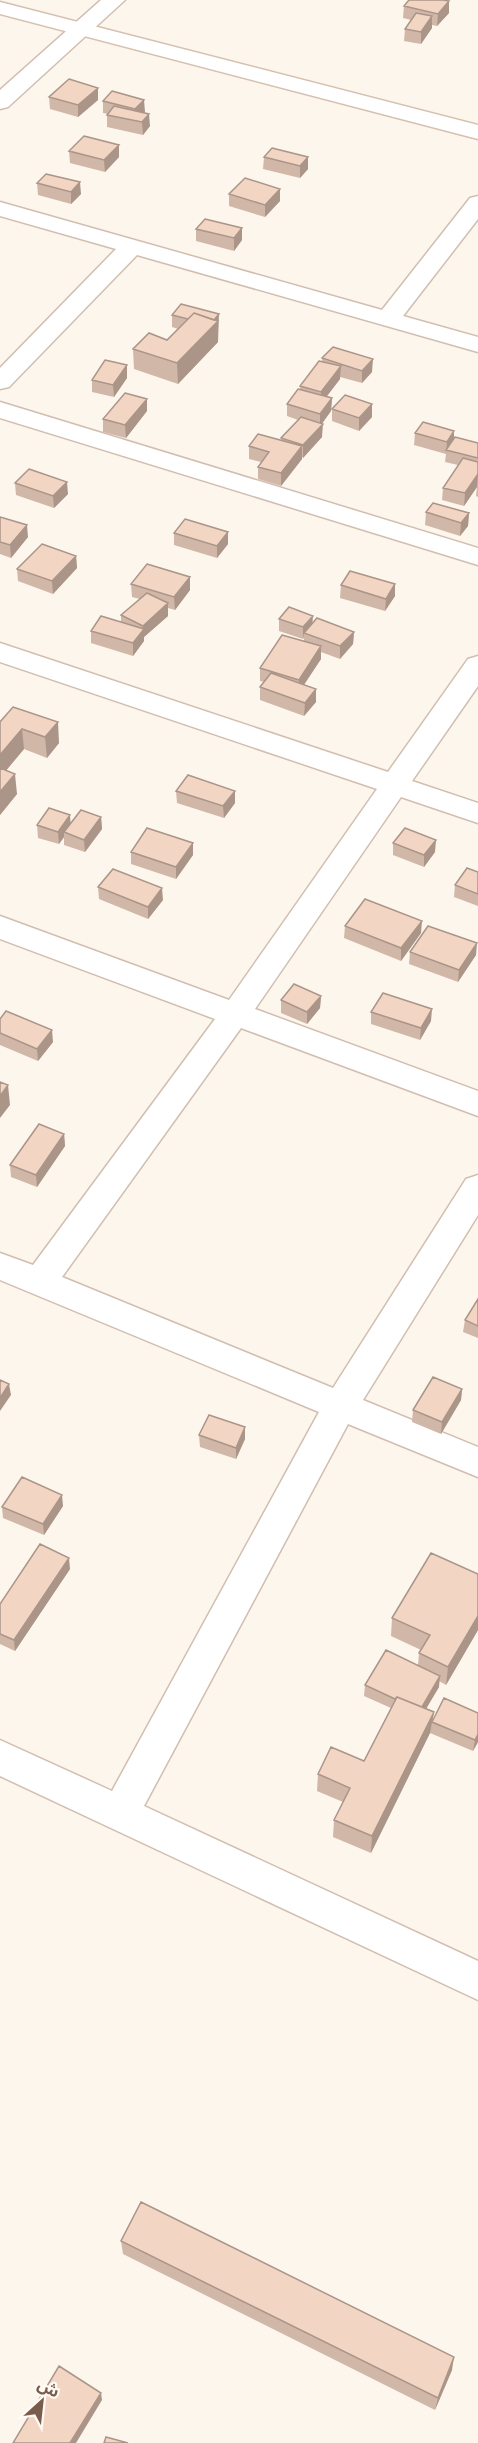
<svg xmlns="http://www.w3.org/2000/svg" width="478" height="2443" font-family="Helvetica,'Noto Sans Arabic',sans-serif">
  <rect width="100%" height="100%" fill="#fdf6ec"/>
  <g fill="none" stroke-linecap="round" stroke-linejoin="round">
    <defs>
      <path id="street" d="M101,0H125L8,107L0,109V90Z
        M478,196V219L403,316L478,337V352L137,255L9,387L0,389V368L116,249L0,216V202L382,310L470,198Z
        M0,402L478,548V565L0,418Z
        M0,643L388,772L468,659L478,656V686L412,781L478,803V823L401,797L255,1009L478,1091V1116L241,1028L62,1277L333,1388L466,1179L478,1175V1215L363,1400L478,1447V1477L348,1424L144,1806L478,1961V2000L0,1776V1740L112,1791L319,1412L0,1280V1253L33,1265L215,1019L0,939V916L229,1000L377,789L0,662Z"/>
      <path id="secondary" d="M0,2L478,125V139L0,14Z"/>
    </defs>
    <use href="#street" stroke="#d1beb0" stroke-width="3"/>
    <use href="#secondary" stroke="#d6c0b0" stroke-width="3"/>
    <use href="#street" fill="#fff" fill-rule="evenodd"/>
    <use href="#secondary" fill="#fff" fill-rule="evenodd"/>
  </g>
  <path fill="#d1b7a8" d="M449,1V13L437,26L432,25V28L421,44L404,41L405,29L411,20L403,18L404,6Z
    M98,88V100L78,117L50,109L49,97Z
    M144,100V112L150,126L143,135L107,127V115L108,114L103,113V101Z
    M119,145V157L105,172L70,163L69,151Z
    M272,148L308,169L300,178L263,169L264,157Z
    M37,183L81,194L71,204L38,195Z
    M229,194L280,201L265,217L229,206Z
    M242,228V240L234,251L196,241V229Z
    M172,315L219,326L218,327V342L178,384L134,369L133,349L167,340L178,329L172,327Z
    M322,358L372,372L362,383L340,377V379L326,397L332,398L331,411L322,424V437L303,458L302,457V459L281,486L258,479V467L261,462L249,459V446L281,440V438L298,420L287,416V404L300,390V386L322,362Z
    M127,365V378L114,397L92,392V380Z
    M147,399V411L126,438L103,432V419Z
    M372,404V417L359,431L332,421V409Z
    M415,433L454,438L478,443V497L476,496L477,487L464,506L442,500L443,488L458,465L445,462L446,454L414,445Z
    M15,483L68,494L54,508L16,495Z
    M426,512L469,513L468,526L460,536L425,525Z
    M0,517L28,537L11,558L0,554Z
    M228,532V544L217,558L174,545V533Z
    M76,556L77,568L53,594L18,581L17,569Z
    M131,584L190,590L175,610L168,608V616L144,637V641L133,656L91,643V631L121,622V615L140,599L132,597Z
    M395,584V596L385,611L340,598L341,585Z
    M279,619L313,623L354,632L353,644L340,659L321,652V659L304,685L316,702L304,716L260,700V687L264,682L260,681V668L304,641V638L303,639L279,631Z
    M13,707L59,743L47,758L24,749L6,770L17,794L0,815V722Z
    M176,791L235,803L224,818L177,803Z
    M70,815V823L101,817L102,829L85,852L64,845V837L59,844L38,838L37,825Z
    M193,843V855L176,879L131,864V852Z
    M393,843L435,852L424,867L393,855Z
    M478,872V906L454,897L455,885Z
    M98,887L163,900L148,919L99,899Z
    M345,926L421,933L401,961L344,938Z
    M410,952L476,955L458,982L409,964Z
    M321,996L320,1008L307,1024L281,1013V1000Z
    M371,1012L431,1021L420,1040L371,1024Z
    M0,1019L53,1042L38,1061L0,1045Z
    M64,1134L65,1146L37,1187L11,1177L10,1165Z
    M478,1299V1338L463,1332L465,1320Z
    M462,1389L461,1400L441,1434L412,1422L413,1410Z
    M199,1435L245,1439L236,1459L200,1447Z
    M63,1506L44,1535L3,1518L2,1507Z
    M70,1569L15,1651L0,1644V1604Z
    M478,1574V1630L446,1685L439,1681V1687L426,1709L434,1712L433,1719L478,1713V1742L473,1751L430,1733L371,1853L333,1837L334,1820L343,1802L317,1791L318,1774L364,1761L391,1708L364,1696L365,1685L418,1665L419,1653L421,1650L391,1636L392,1618Z
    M121,2241L452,2370L435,2410L123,2254Z"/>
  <path fill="#aa9588" d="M449,1V13L437,26L438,14Z
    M432,16V28L421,44V32Z
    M98,88V100L78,117V105Z
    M144,100L145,112L136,121L135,109Z
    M149,114L150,126L143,135L142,122Z
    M119,145V157L105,172L104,160Z
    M308,157V169L300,178V166Z
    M80,182L81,194L71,204V192Z
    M280,189V201L265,217V205Z
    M242,228V240L234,251V238Z
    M219,314L218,342L178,384L177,363Z
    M373,359L372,372L362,383V371Z
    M127,365V378L114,397L113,385Z
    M341,366L340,379L321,404V392Z
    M332,398L331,411L320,426V414Z
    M147,399V411L126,438L125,425Z
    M372,404V417L359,431V418Z
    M323,424L322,437L303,458V445Z
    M454,431V443L446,450V454L447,442Z
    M302,446V459L281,486V473Z
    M478,474L477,487L464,506L465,493Z
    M67,482L68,494L54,508L53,496Z
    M469,513L468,526L460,536L461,523Z
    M27,525L28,537L11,558L10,545Z
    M228,532V544L217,558V546Z
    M76,556L77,568L53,594L52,581Z
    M190,577V590L175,610L174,597Z
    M395,584V596L385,611L386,599Z
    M168,603V616L144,637V641L133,656V643L143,630V626Z
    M313,616L312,628L304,633L303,639V627Z
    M354,632L353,644L340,659V646Z
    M321,646V659L299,692V680Z
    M316,689V702L304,716L305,703Z
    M58,722L59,743L47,758L45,737Z
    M22,729L24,749L0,778V755Z
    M15,774L17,794L0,815V792Z
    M235,791V803L224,818L223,806Z
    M70,815L71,828L64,832V837L59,844L58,832Z
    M101,817L102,829L85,852L84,840Z
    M436,840L435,852L424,867V855Z
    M193,843V855L176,879V867Z
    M162,888L163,900L148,919V907Z
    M422,921L421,933L401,961V948Z
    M477,943L476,955L458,982L459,970Z
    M321,996L320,1008L307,1024V1012Z
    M432,1009L431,1021L420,1040L421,1028Z
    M52,1030L53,1042L38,1061L37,1049Z
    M8,1085L10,1105L0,1118V1096Z
    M64,1134L65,1146L37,1187L36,1175Z
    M9,1384L11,1395L0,1411V1398Z
    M462,1389L461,1400L441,1434L442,1422Z
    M245,1427V1439L236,1459V1448Z
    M62,1495L63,1506L44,1535L43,1524Z
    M69,1558L70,1569L15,1651L14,1640Z
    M478,1616V1630L446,1685L448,1667Z
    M440,1676L439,1687L418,1722L419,1711Z
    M434,1712L430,1733L371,1853L372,1836Z
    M478,1734V1742L473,1751L475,1740Z
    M454,2357L452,2370L435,2410L438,2398Z
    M101,2393L102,2400L76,2443H70Z"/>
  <path fill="#f3d5c3" stroke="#aa9588" stroke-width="1.5" d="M409,0H443L449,1L438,14L404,6Z
    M416,13L432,16L421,32L405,29Z
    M69,79L98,88L78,105L49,97Z
    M112,91L144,100L135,109L103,101Z
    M114,106L149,114L142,122L107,115Z
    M84,136L119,145L104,160L69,151Z
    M272,148L308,157L300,166L264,157Z
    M46,174L80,182L71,192L37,183Z
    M245,178L280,189L265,205L229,194Z
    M205,219L242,228L234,238L196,229Z
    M181,304L219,314L214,320L194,313L188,319L172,315Z
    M194,313L218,321L177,363L133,349L149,333L167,340Z
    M333,347L373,359L362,371L322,358Z
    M105,360L127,365L113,385L92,380Z
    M319,361L341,366L321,392L300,386Z
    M298,389L332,398L320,414L287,404Z
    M125,393L147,399L125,425L103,419Z
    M345,395L372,404L359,418L332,409Z
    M301,417L323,424L303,445L281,438Z
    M423,422L454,431L447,442L415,433Z
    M258,434L302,446L281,473L258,467L269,452L249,446Z
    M455,437L478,443V458L446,450Z
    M463,458L478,462V474L465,493L443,488Z
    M29,469L67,482L53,496L15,483Z
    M433,503L469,513L461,523L426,512Z
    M0,517L27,525L10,545L0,542Z
    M185,519L228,532L217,546L174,533Z
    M42,544L76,556L52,581L17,569Z
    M147,564L190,577L174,597L131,584Z
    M350,571L395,584L386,599L341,585Z
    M147,593L168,603L143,626L121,615Z
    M289,607L313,616L303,627L279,619Z
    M101,616L144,629L133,643L91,631Z
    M317,618L354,632L340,646L304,633Z
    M282,635L321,646L299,680L260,668Z
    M271,673L316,689L305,703L260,687Z
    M13,707L58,722L45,737L22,729L0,755V722Z
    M0,768L15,774L0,792Z
    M188,775L235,791L223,806L176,791Z
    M49,808L70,815L58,832L37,825Z
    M81,810L101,817L84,840L64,832Z
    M147,828L193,843L176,867L131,852Z
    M405,828L436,840L424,855L393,843Z
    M467,868L478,872V894L455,885Z
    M113,869L162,888L148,907L98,887Z
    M365,899L422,921L401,948L345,926Z
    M428,926L477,943L459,970L410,952Z
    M294,984L321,996L307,1012L281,1000Z
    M383,993L432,1009L421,1028L371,1012Z
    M6,1011L52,1030L37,1049L0,1033V1019Z
    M0,1082L8,1085L0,1096Z
    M39,1124L64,1134L36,1175L10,1165Z
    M478,1299V1326L465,1320Z
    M433,1377L462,1389L442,1422L413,1410Z
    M0,1380L9,1384L0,1398Z
    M209,1415L245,1427L236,1448L199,1435Z
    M22,1477L62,1495L43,1524L2,1507Z
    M40,1544L69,1558L14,1640L0,1634V1604Z
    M431,1553L478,1574V1616L448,1667L419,1653L430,1635L392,1618Z
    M386,1650L440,1676L422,1707L397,1697L395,1699L365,1685Z
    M397,1697L434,1712L372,1836L334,1820L350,1788L318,1774L331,1747L364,1761Z
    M444,1698L478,1713V1734L475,1740L432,1722Z
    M141,2202L454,2357L438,2398L121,2241Z
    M59,2366L101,2393L70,2443H13Z
    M106,2437L128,2443H104Z"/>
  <g transform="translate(42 2401) rotate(27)" stroke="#fffaf3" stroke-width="4.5" paint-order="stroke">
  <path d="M0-4.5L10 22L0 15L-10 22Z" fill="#7a5c4d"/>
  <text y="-9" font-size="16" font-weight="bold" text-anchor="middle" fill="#7a5c4d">ش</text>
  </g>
</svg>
